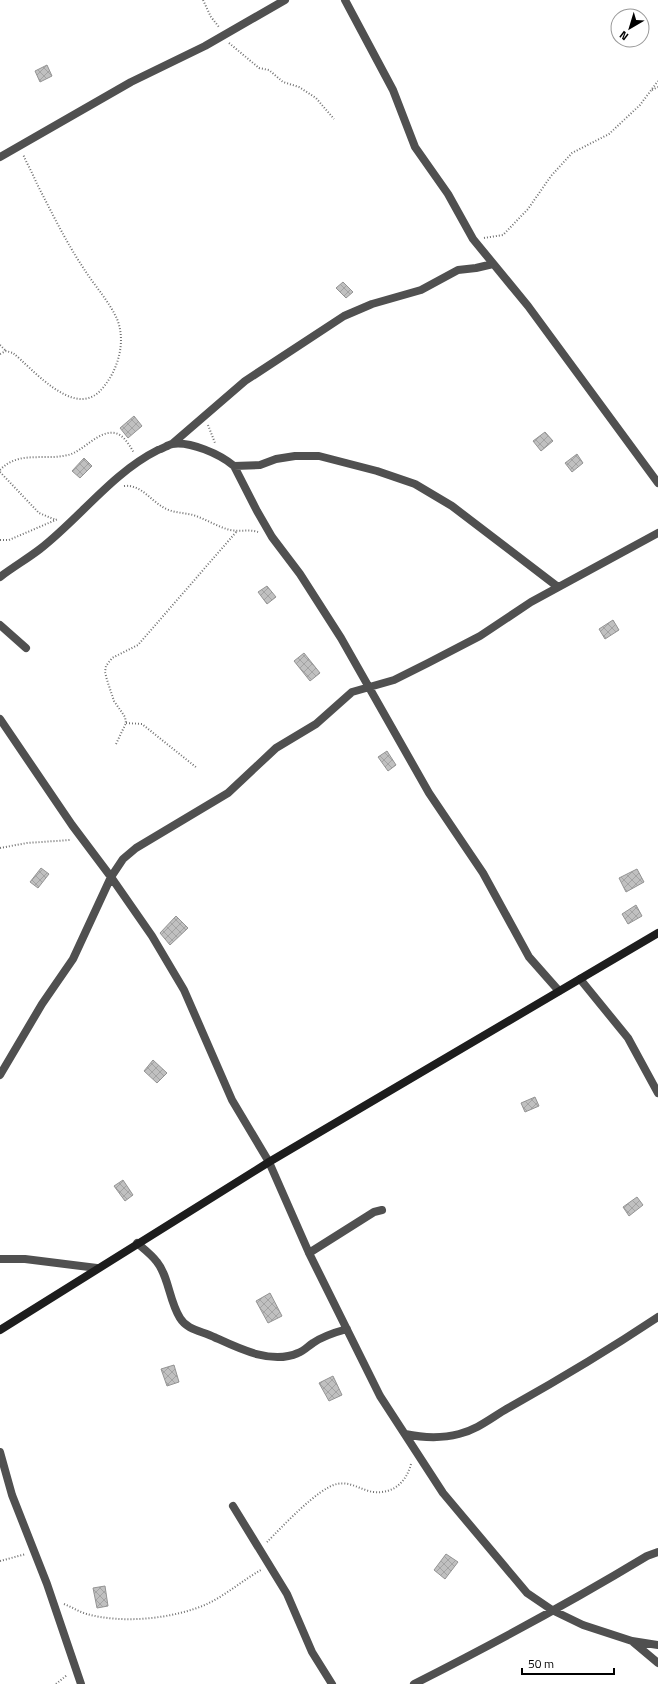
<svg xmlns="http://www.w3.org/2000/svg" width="658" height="1684" font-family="'Titillium Web',sans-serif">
  <defs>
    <pattern id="building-cross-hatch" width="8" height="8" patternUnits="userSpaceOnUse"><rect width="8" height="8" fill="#c0c0c0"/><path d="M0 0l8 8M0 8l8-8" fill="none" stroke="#a3a3a3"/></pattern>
  </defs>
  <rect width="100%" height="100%" fill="#fff"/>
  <path fill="url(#building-cross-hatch)" stroke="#949494" d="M47,65L52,76L40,82L35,71Z
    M343,282L353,292L346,298L336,288Z
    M134,416L142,426L128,438L120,428Z
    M545,432L553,441L541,451L533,441Z
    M577,454L583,463L572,472L565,463Z
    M84,458L92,466L80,478L72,471Z
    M267,586L276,597L267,604L258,592Z
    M613,620L619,630L605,639L599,629Z
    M304,653L320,673L310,681L294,661Z
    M387,751L396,765L388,771L378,757Z
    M41,868L49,874L38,888L30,882Z
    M637,869L644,882L626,892L619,878Z
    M636,905L642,916L628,924L622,914Z
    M176,916L188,928L170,945L160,933Z
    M153,1060L167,1073L157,1083L144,1071Z
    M535,1097L539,1106L525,1112L521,1103Z
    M123,1180L133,1195L125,1201L114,1186Z
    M637,1197L643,1205L629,1216L623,1207Z
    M270,1293L282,1316L268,1323L256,1301Z
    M174,1365L179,1382L167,1386L161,1369Z
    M333,1376L342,1395L329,1401L319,1383Z
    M446,1554L458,1562L445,1579L434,1570Z
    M105,1586L108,1606L97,1608L93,1588Z"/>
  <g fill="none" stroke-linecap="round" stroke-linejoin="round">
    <path stroke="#727272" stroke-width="2" stroke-dasharray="1 2" stroke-linecap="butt" d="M203,0L211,17L219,27
      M229,43L259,68L269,70L283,82L299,87L316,98L334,119
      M652,90L658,87
      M484,238L503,235L528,209L551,176L572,153L609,134L640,105L658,81
      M0,345L6,351
      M0,354L6,351L13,353C32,368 72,417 99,392C117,374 127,343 117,319C109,301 94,285 84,269C66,242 52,213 37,184C33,174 27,164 23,154
      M208,425L215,443
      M0,470C19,450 44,461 68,455C84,451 98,430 115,433C124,435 130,446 134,453
      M0,472L39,513L56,520
      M124,486C143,484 152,504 169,510C177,513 185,513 193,515C206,519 218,527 230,530C240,532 249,529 258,532
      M0,540H9L58,519
      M126,723L142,724L197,768
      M116,744L126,723L125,717L114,701L107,680L105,672L106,666L112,658L138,645L237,531
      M0,848L27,843L70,840
      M267,1542C282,1527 318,1488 337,1484C350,1481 361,1490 373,1492C394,1494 406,1482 411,1464
      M0,1561L26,1554
      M64,1604C72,1607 79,1612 87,1614C122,1624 173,1619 207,1604C226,1595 243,1580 261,1570
      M56,1684L67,1675"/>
    <path stroke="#505050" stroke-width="8" d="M345,0L393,90L415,147L448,194L473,239L528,306L658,483
      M0,157L131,82L205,46L285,0
      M172,444L245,381L344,316L372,304L421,290L458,270L476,268L493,264
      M234,466L260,465L276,459L295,456H319L377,471L415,484L452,506L558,587
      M0,577C13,567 27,559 40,549C80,518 112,473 158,450C162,449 168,445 172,444C190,441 220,454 234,466L257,511L272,537L300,574L341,638L429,793L483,873L529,957L559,991
      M0,625L26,648
      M0,719L72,825L111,877L152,936L184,990L232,1100L269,1162L309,1253L380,1396L443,1493L527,1593L552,1610L583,1625L632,1641L658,1645
      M580,979L628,1038L658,1093
      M0,1075L42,1004L73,959L111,877L123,859L136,848L228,793L276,748L316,724L352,692L394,680L428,663L480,636L531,602L658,533
      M137,1243C144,1249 152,1255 157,1262C169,1277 169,1301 180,1318C187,1330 202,1331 214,1337C238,1348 271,1365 298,1353C304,1351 308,1346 313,1343C323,1336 336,1332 347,1329
      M309,1253L374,1212L382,1210
      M0,1259H25L97,1268
      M405,1434C424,1438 440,1439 459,1434C479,1429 492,1417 510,1407C560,1379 610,1349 658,1317
      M0,1452L12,1495L47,1584L81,1684
      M233,1506L287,1594L312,1652L332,1684
      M633,1642L658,1663
      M414,1684C493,1644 571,1602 647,1556L658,1552"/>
    <path stroke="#1d1d1d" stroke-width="8" d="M0,1330L269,1162L658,933"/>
  </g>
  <g transform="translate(630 28) rotate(218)"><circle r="19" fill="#ffffff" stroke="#999999"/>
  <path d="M0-3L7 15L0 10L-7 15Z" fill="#000000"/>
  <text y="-6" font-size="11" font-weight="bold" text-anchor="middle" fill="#000000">N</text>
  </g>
  <path d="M522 1668v6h92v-6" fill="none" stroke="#000000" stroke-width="2"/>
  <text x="528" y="1668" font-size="12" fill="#000000" stroke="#ffffff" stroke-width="3" paint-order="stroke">50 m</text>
</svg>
